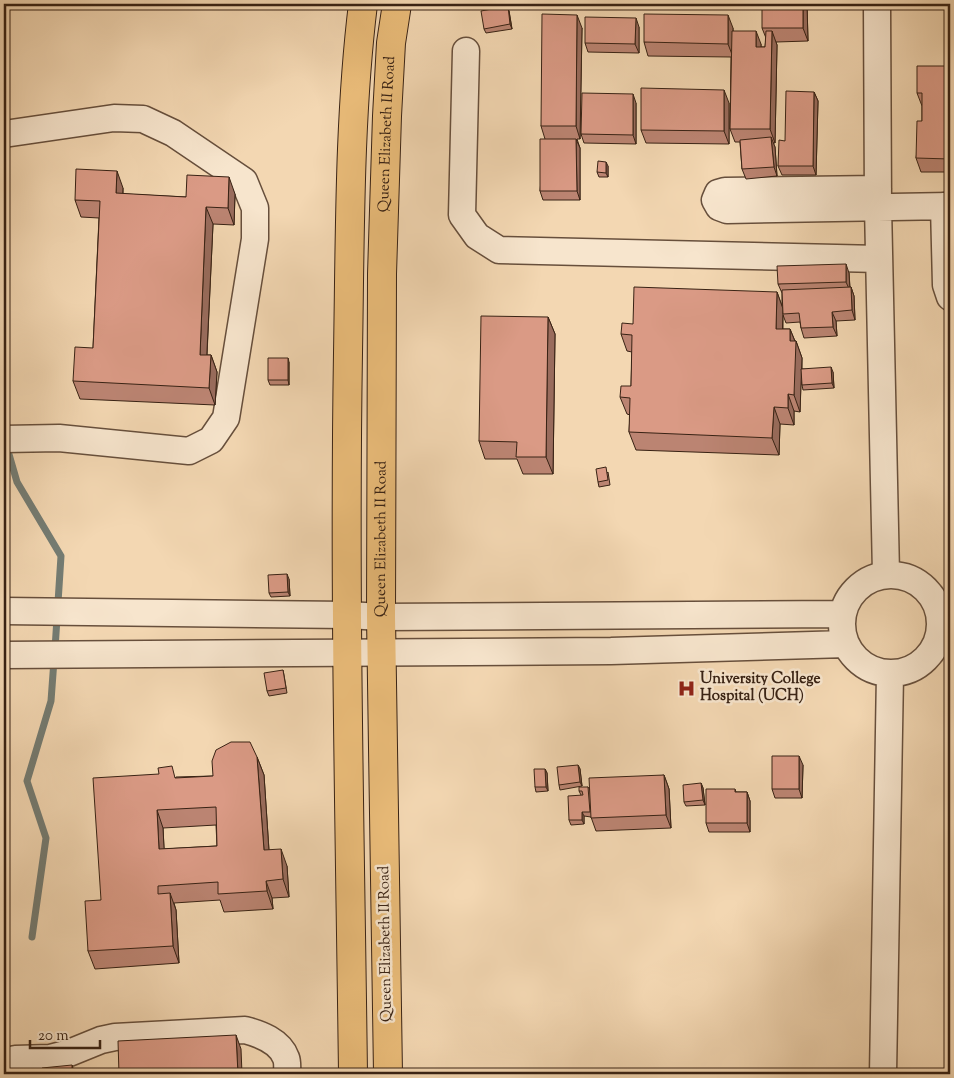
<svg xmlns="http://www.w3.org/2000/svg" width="954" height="1078" font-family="'Sorts Mill Goudy',serif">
  <rect width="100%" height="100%" fill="#f3d7b2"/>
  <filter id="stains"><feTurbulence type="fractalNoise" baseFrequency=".004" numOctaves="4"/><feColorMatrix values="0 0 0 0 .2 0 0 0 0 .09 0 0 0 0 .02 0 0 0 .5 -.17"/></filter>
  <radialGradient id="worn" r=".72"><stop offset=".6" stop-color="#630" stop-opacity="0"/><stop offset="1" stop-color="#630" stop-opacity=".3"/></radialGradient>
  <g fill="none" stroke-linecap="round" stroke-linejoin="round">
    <path stroke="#747c73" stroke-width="7" d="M6,444L17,482L61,556L55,649
      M32,937L46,838L27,781L51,701L54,660"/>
    <defs>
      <path id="minor" d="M877,4L878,206L886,574
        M466,51L462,215L477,236L499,250L879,259
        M4,134L114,118L143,119L173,133L244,181L255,208V239L226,418L211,440L189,451L59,438L4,439
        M878,189L725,191L718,193L715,200L719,207L727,210L950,206
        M944,206L946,285L950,297
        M842 624a49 49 0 1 1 98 0a49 49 0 1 1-98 0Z
        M4,611L348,615L381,617L843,614
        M4,655L611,651L846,644
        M4,1067L15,1059L50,1058L69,1053L101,1040L115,1037L245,1030C260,1034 280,1041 286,1058C288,1063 287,1070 287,1074
        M883,1074L890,674"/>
      <g id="highway">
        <path d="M353,1074C350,834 344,593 348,353C350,238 349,118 363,4"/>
        <path id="s1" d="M388,1074L381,617L382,274L387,116L391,43L397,4"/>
      </g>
    </defs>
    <use href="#minor" stroke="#674f3c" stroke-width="29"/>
    <use href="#highway" stroke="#382214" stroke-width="30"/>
    <use href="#minor" stroke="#f7e5cd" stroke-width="26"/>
    <use href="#highway" stroke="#eabc79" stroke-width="28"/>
  </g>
  <path fill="#bb8472" stroke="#382214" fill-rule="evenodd" d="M807,4L808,41L776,42L777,45L775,143H773L775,147L777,176L746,179L742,169L740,142H735L730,129L731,57L648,56L644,42L733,28V31L761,44V47H765L766,38L762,28Z
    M509,11L512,29L486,33L484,29Z
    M639,27V53L588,52L585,43Z
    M582,28L580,139H577L580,148V200H543L540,191L545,139L541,126Z
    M950,66V172H921L916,158L922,121V106L917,93Z
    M814,92L818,101L816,175H782L778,166L785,141Z
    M636,103V144L584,143L581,134Z
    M729,103V144L646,143L641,130Z
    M608,166V177H599L597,172Z
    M123,188V194L186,197L235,194L234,225L213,224L207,355H211L217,372L215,405L80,399L73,381L93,348L99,218L81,217L75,200Z
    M849,273L850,287H851L854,296L855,320L836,321L837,336L804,338L801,328L800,322L786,323L783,315V329H790L795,341H796L802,358V369L833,372L834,388L803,390L801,380L800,412L794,411V425L780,424L779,455L636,450L629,432L630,415L627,414L620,397L631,386L632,352L627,351L621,334L633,324L777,292L782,306V293L778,284Z
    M548,317L555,334L553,474H523L517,459H485L479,441Z
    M289,362V385H270L268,380Z
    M608,472L610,485L599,487L598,482Z
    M289,579L290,596L271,597L269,593Z
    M283,670L284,675L287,693L269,696L267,691Z
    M257,757L264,775L269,850L287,866L289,897L272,898L273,909L224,912L220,900L174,903L176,910L179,963L95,969L88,951L101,900L176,777L213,776ZM216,825L217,846L164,849L163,828Z
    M578,765L580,769L582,786L560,790L559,785Z
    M803,765L802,798H775L772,789Z
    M545,769L547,773L548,791L536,792L535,787Z
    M664,775L669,789L671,828L596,831L591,817L584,816V824L571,825L569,820L581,795L579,791L588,787L590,790Z
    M701,783L703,788L705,805L686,806L684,802Z
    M735,789L736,792H747L750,801V832H709L706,823Z"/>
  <path fill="#996c5d" stroke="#382214" d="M803,4H807L808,41L803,28Z
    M508,6L509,11L512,29L510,24Z
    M577,15L582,28L580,139L576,126Z
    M728,15L733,28V57L728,44Z
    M636,18L639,27V53L635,44Z
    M756,31L761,44V60L756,47Z
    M772,31L777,45L775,143L770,129Z
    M724,90L729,103V144L724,131Z
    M814,92L818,101L816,175L813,166Z
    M633,94L636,103V144L633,135Z
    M771,137L775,147L777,176L774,167Z
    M576,139L580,148V200L577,191Z
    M606,162L608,166V177L606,173Z
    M117,171L123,188L122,211L116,193Z
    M229,177L235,194L234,225L228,208Z
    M206,207L213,224L206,372L200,355Z
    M846,264L849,273L850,291L846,282Z
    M851,287L854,296L855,320L852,310Z
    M777,292L783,309L782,346L776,329Z
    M832,312L836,321L837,336L833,327Z
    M548,317L555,334L553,474L546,457Z
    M790,329L796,344V341L802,358L800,412L794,395L790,341Z
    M211,355L217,372L215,405L209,388Z
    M288,358L289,362V385L288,380Z
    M831,367L833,372L834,388L832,383Z
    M788,394L794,411V425L788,408Z
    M774,407L780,424L779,455L772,438Z
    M287,574L289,579L290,596L288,592Z
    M799,756L803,765L802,798L799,789Z
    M257,757L264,775L270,867L264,850Z
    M578,765L580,769L582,786L580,782Z
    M545,769L547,773L548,791L546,787Z
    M664,775L669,789L671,828L666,815Z
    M701,783L703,788L705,805L703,800Z
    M747,792L750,801V832L747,823Z
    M157,810L163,828L165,866L159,849Z
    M582,812L584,816V824L582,820Z
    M281,849L287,866L289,897L283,879Z
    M266,881L272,898L273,909L267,891Z
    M170,893L176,910L179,963L173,946Z
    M236,1035L241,1049L242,1074H238Z
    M72,1065L75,1074H72Z"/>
  <path fill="#da9a85" stroke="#382214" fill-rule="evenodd" d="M762,4H803V28H762Z
    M508,6L510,24L484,29L481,11Z
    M542,14L577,15L576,126H541Z
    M644,14L728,15V44L644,42Z
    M585,17L636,18L635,44L585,43Z
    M732,31H756V47H765L766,31H772L770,129H730Z
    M917,66H950V159L916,158L917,121H922V93H917Z
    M641,88L724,90V131L641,130Z
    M786,91L814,92L813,166H778L779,140L785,141Z
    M582,93L633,94V135L581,134Z
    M771,137L774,167L742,169L740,140Z
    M540,139H576L577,191H540Z
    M598,161L606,162V173L597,172Z
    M76,169L117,171L116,193L186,197L187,175L229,177L228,208L206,207L200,355H211L209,388L73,381L75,347L93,348L100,201L75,200Z
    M846,264V282L778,284L777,266Z
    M634,287L777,292L776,329H790V341H796L794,395L788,394V408L774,407L772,438L629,432L630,398L620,397L621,386H631L632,335L621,334L622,323L633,324Z
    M851,287L852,310L832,312L833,327L801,328L799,313L783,314L782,290Z
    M481,316L548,317L546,457H516L517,442L479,441Z
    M268,358H288V380H268Z
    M831,367L832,383L802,385L801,369Z
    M606,467L608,480L598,482L596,469Z
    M287,574L288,592L269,593L268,575Z
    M283,670L286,688L267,691L264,673Z
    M231,742H250L257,757L264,850L281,849L283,879L266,881L267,891L218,894V882L158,886V894L170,893L173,946L88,951L85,901L101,900L93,778L159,774L158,768L172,766L175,778L213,776L212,761L216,750ZM216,807L217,846L159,849L157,810Z
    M772,756H799V789H772Z
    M578,765L580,782L559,785L557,767Z
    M534,769H545L546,787H535Z
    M664,775L666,815L591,818L589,778Z
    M701,783L703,800L684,802L683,785Z
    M579,787H588L590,812H582V820H569L568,796L583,795L582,791H579Z
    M706,789H735V792H747V823H706Z
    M236,1035L238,1074H119L118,1041Z
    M72,1065V1074H43L42,1068Z"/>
  <defs>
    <symbol id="hospital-bare" viewBox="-9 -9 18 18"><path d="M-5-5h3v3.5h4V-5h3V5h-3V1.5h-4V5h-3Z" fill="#8f2418" stroke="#f7e5cd" stroke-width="2.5" paint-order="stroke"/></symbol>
  </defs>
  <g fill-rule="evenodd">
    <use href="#hospital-bare" x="674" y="676" width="25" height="25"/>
  </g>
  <g text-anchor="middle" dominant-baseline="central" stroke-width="5" stroke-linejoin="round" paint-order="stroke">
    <g font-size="15" fill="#382214" stroke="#f7e5cd">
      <text stroke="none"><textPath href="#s1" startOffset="940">Queen Elizabeth II Road</textPath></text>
      <text stroke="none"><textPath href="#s1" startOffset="535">Queen Elizabeth II Road</textPath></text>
      <text transform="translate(386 944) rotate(-91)">Queen Elizabeth II Road</text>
    </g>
    <g font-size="15" font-weight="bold" fill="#382214" stroke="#f7e5cd" text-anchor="start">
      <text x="700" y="679">University College<tspan x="700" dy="17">Hospital (UCH)</tspan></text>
    </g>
  </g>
  <rect width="954" height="1078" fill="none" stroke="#f3d7b2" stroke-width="20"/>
  <rect x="5" y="5" width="944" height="1068" fill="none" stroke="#382214" stroke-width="2.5"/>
  <rect x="10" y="10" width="934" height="1058" fill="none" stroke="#382214"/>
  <path d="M30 1040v8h70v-8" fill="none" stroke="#382214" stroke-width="2.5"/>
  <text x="38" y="1040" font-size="15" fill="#382214" stroke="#f7e5cd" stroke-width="4" paint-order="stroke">20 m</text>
  <rect width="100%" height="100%" filter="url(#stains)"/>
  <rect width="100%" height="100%" fill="url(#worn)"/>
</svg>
